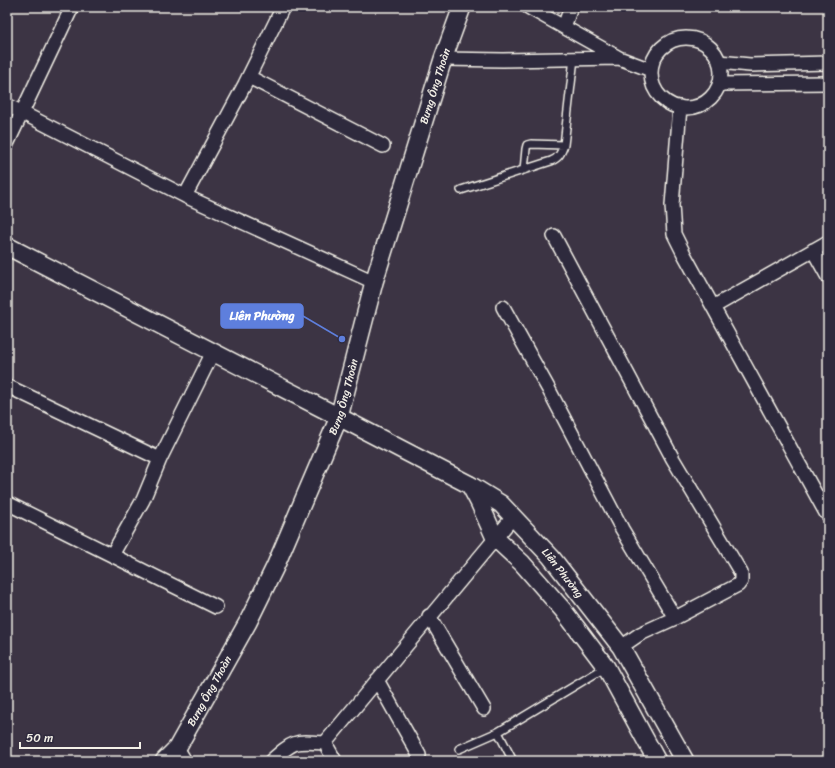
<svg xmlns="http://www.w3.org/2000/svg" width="835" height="768" font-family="Sriracha,sans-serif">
  <rect width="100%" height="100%" fill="#3c3444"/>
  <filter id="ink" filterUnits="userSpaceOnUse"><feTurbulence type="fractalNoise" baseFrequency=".025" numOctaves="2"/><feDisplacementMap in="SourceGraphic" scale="8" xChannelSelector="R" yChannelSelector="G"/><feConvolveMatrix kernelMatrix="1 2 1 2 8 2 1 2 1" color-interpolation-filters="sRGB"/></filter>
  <g filter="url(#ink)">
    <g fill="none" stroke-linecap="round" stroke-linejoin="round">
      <defs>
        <path id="service" d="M524,170L526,149L527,145L531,144L564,145
          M461,190L551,161C559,158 561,153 564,145L574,58
          M498,732L513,761
          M459,749L498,732L606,667"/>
        <path id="minor" d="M528,7L619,58L651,70
          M564,27L571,7
          M651 73a35 35 0 1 1 70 0a35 35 0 1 1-70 0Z
          M443,59L503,60L619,58
          M719,62L750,65L828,63
          M249,77L383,146
          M720,84L828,83
          M7,105L185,196L374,282
          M680,107L672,205L674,234L684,254L826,513
          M7,144L72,7
          M185,196L245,84L283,7
          M554,236L673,459L741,573V581L738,585L675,618L640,634L621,647
          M813,250L828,277
          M503,307L548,388L622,529L675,618
          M713,307L828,242
          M7,386L160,459
          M7,503L216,607
          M112,555L143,500L160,459L213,352
          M429,616L484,709
          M377,680L419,755
          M325,743L335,761
          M177,748L185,761
          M271,761C295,740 294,741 325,743L514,516"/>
        <g id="tertiary">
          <path id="s1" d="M7,246L339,417L470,485L501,504L551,557L621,647L685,761"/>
          <path d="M470,485L479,502L495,538L522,563L563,610L606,667L657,761"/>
          <path id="s2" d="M164,761L177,748L248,622L275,567L339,417L374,282L443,59L462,7"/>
        </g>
      </defs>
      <use href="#service" stroke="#f4f1e8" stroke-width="10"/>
      <use href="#minor" stroke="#f4f1e8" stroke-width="16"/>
      <use href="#tertiary" stroke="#f4f1e8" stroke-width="20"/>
      <use href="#service" stroke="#2f2a3d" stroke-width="7"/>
      <use href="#minor" stroke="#2f2a3d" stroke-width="13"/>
      <use href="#tertiary" stroke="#2f2a3d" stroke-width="17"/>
    </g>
  </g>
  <g text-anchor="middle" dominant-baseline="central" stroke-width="3" stroke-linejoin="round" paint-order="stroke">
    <g font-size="11" fill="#f4f1e8" stroke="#2f2a3d">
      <text stroke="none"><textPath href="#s2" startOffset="732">Bưng Ông Thoàn</textPath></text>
      <text stroke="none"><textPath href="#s2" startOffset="408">Bưng Ông Thoàn</textPath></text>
      <text stroke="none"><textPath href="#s1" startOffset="650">Liên Phường</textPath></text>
      <text stroke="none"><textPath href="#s2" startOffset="84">Bưng Ông Thoàn</textPath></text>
    </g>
  </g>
  <path fill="none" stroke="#5e7fdd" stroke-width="1.5" d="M342 339L303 316"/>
  <circle fill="#5e7fdd" stroke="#2f2a3d" stroke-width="1.5" cx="342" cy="339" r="4"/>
  <rect fill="#5e7fdd" stroke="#5e7fdd" stroke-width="1.5" x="221" y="304" width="82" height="24" rx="4"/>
  <g font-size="12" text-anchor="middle" font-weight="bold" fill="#fff">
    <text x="262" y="320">Liên Phường</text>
  </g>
  <rect width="835" height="768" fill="none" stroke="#2f2a3d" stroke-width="24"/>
  <rect x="12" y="12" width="811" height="744" fill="none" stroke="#f4f1e8" stroke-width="1.5" filter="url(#ink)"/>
  <path d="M20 742v6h120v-6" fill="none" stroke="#f4f1e8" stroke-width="2"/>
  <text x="26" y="742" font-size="12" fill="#f4f1e8" stroke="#2f2a3d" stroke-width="3" paint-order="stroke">50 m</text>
</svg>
